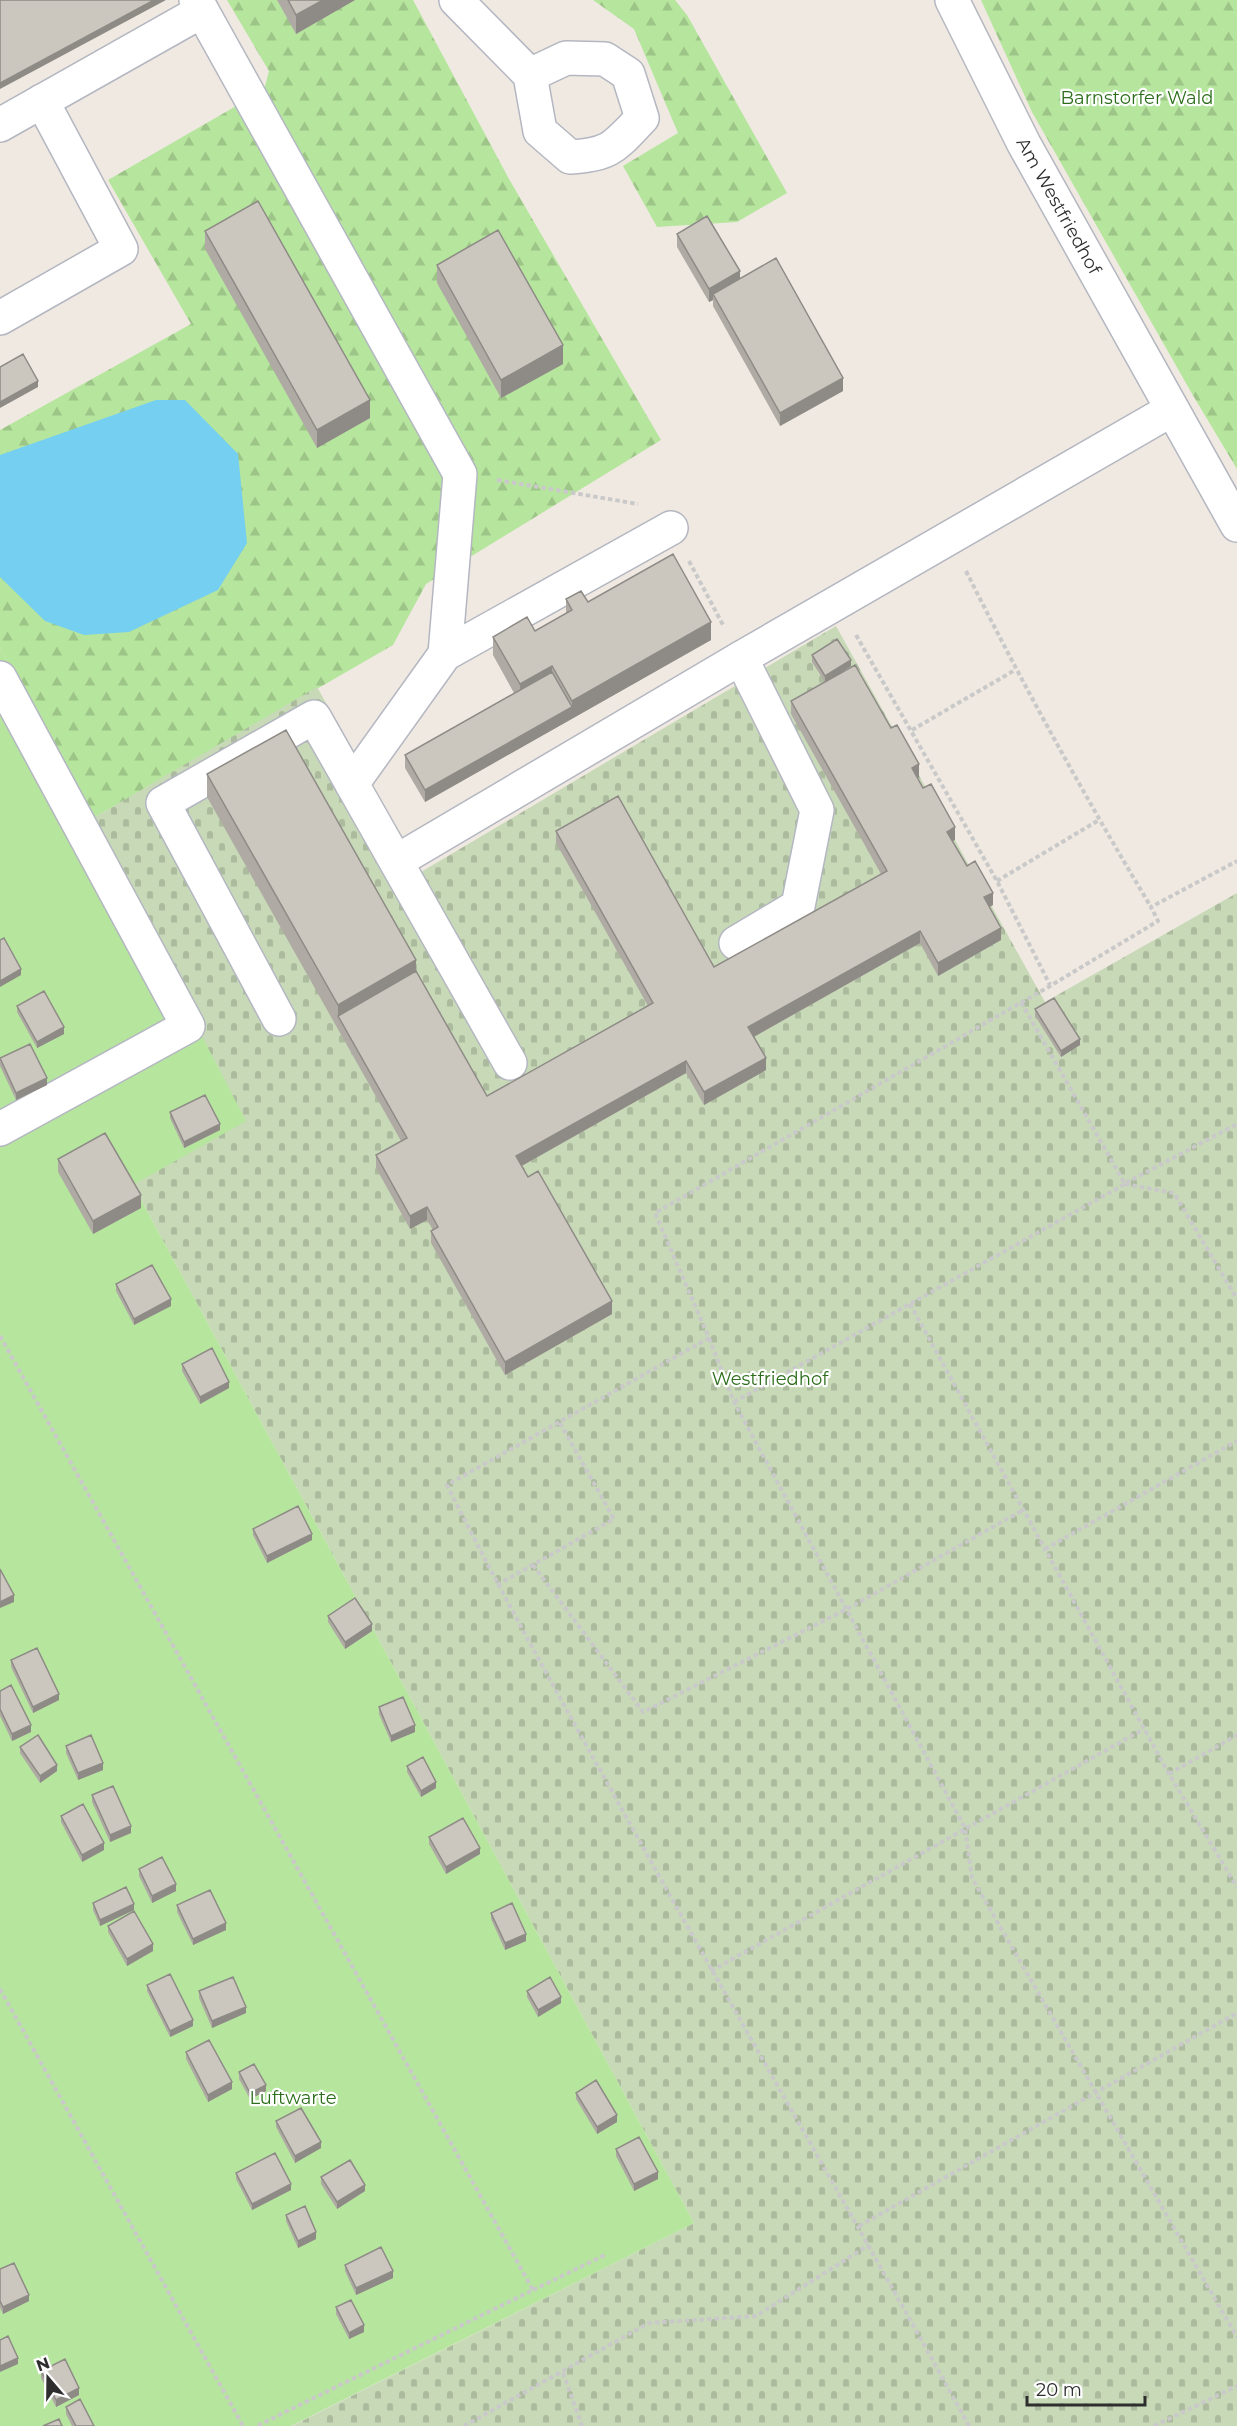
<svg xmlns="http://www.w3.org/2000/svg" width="1237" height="2426" font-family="Montserrat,sans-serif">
  <defs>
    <pattern id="forest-firs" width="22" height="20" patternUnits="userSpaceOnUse" patternTransform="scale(1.5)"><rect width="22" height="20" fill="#b6e59e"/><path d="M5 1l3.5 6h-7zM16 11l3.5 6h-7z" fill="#9dc588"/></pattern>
    <pattern id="cemetery-stones" width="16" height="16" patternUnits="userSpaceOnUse" patternTransform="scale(1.5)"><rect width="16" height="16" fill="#c8d9b8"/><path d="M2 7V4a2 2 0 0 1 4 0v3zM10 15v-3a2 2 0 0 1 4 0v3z" fill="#acbb9e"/></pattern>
  </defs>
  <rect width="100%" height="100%" fill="#efe9e1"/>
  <path fill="url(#forest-firs)" d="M227,0H413L509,179L661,440L426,584L393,645L90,820L0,647V430L191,324L108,180L264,90L269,71Z
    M593,0H675L687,15L787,193L737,222L657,227L623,166L678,133L634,29Z
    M981,0H1237V469L1191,392L1032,112Z"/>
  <path fill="url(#cemetery-stones)" d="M836,626L1045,1002L1237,893V2426H292L694,2223L133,1185L90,820L317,687L421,872Z"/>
  <path fill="#b6e59e" d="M0,647L246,1121L133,1185L694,2223L291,2426H0Z"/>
  <path fill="#75cff0" d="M156,400H185L238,454L247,543L218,590L129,632L84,635L45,621L0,577V455Z"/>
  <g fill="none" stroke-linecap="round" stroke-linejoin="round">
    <defs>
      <g id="minor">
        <path d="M196,0L460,474L445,654"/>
        <path d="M456,0L530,75L540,131L570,157C611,155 615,146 642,118L628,74L605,59L566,58L530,75"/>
        <path id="s1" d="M952,0L1024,144L1237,525"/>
        <path d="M0,125L202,11"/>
        <path d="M0,318L121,249L42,101"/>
        <path d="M0,678L188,1026L0,1129"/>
        <path d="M397,861L741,658L1171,410"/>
        <path d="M736,943L798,906L817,810L741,658"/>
        <path d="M279,1019L163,803L314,717L352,784"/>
        <path d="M510,1063L352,784L445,654L671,528"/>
      </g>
    </defs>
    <use href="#minor" stroke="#b4b7c1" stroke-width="36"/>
    <path stroke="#c9c9c9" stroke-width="4" stroke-dasharray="4.5 3" stroke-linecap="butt" d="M497,480L638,504
      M689,561L723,625
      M966,571C1023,685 1085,797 1151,907
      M856,635L997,881L1050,985
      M912,730L1015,670
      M997,881L1099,820
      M1126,1183L1237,1124
      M1125,1184L1174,1193L1237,1299
      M910,1304L1169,1774L1237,1887
      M0,1336L533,2290L257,2426
      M709,1338L734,1402L965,1828L972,1878L1237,2337
      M734,1402L1125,1184L1021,1002
      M1045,1549L1237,1441
      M533,1565L643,1712L847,1609L1023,1510
      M497,1585L614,1519L560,1423
      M1169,1774L1237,1735
      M711,1971L1144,1729
      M0,1989L243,2426
      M859,2226L1237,2013
      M533,2290L607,2254
      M563,2373L582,2426
      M464,2426L649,2323L756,2316L869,2245
      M969,2426C854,2217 734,2012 619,1804C560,1698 501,1593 447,1485L709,1338L655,1213L1050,986L1158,921L1151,907L1237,861
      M1154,2426L1237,2386"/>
    <use href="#minor" stroke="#fff" stroke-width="33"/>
  </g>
  <path fill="#afaba4" d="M277,0H355L296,34Z
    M205,231L370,418L317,448L205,249Z
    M677,234L740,278L843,391L780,426L713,306V300L709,302L677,247Z
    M437,265L563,364L501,398L437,283Z
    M566,599L588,602L711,640L425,802L405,768V755L514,693L493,655V637L535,631L566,614Z
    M812,655L851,666L841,672L891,728L919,777L918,778L955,840L953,841L967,866L993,905L989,907L1001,940L938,976L920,943L754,1037L766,1070L704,1105L686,1073L522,1166L612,1314L505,1375L431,1243V1231L433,1230L427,1220L410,1229L376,1168V1155L401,1141L207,797V774L416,971L487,1096L648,1006L556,843V831L714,967L881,874L791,714V701L825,682L812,662Z
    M17,1006L64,1034L37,1048L17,1012Z
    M1035,1009L1080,1045L1061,1057L1035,1016Z
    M0,1058L47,1085L16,1100L0,1066Z
    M170,1112L220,1130L184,1148L170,1118Z
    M58,1159L141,1208L93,1234L58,1172Z
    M116,1284L171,1306L134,1325L116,1291Z
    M182,1364L229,1388L200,1404L182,1371Z
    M253,1529L312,1540L267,1563L253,1535Z
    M328,1616L372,1631L345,1649L328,1622Z
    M11,1660L59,1700L33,1713L11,1667Z
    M0,1691L31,1732L12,1741L0,1716Z
    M379,1707L415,1732L391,1742L379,1714Z
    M66,1746L103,1770L78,1780L66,1753Z
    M20,1747L57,1771L40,1783L20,1753Z
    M407,1766L436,1788L421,1797L407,1772Z
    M92,1795L131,1833L110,1842L92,1802Z
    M61,1816L104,1850L82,1862L61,1822Z
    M429,1837L480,1854L446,1874L429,1844Z
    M139,1869L176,1891L152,1903L139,1876Z
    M93,1903L134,1910L100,1926L93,1910Z
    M177,1905L226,1930L193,1945L177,1912Z
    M491,1913L526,1941L505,1950L491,1919Z
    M108,1926L153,1951L127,1966L108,1932Z
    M147,1985L193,2026L170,2037L147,1991Z
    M199,1991L246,2013L212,2028L199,1998Z
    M527,1991L561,2003L538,2017L527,1997Z
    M186,2052L232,2089L208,2102L186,2059Z
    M239,2072L266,2091L250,2099L239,2079Z
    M576,2093L617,2122L597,2134L576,2099Z
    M276,2121L321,2148L295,2163L276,2127Z
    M616,2149L658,2179L634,2191L616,2156Z
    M236,2173L291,2190L252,2210L236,2179Z
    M321,2177L365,2191L337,2209L321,2184Z
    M286,2215L316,2239L298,2248L286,2221Z
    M345,2265L393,2278L356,2295L345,2271Z
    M0,2269L29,2301L3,2314L0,2308Z
    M336,2307L364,2332L349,2339L336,2314Z
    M41,2371L79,2395L56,2407L41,2378Z
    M66,2407L94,2426H72L66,2414Z"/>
  <path fill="#8e8b86" d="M154,0H166L0,89V83Z
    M323,0H355L296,34V15Z
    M740,271V284L713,294V300L709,302V289Z
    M563,345V364L501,398V380Z
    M843,378V391L780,426V413Z
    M38,381V387L0,408V402Z
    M370,400V418L317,448V430Z
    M711,622V640L425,802V790L572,707V701Z
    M851,660V666L825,683V676Z
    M552,666V684L520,702V684Z
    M919,764V777L912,781V768Z
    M955,827V840L947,844V832Z
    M993,893V905L984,910V897Z
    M1001,928V940L938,976V963Z
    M920,931V943L748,1040V1027Z
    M416,960V984L338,1016V1005Z
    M21,969V975L0,987V981Z
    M64,1027V1034L37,1048V1042Z
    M1080,1039V1045L1061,1057V1051Z
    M766,1058V1070L704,1105V1092Z
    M686,1061V1073L516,1169V1156Z
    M47,1078V1085L16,1100V1093Z
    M220,1124V1130L184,1148V1142Z
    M141,1195V1208L93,1234V1221Z
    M427,1207V1220L410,1229V1216Z
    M171,1299V1306L134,1325V1319Z
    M612,1301V1314L505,1375V1362Z
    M229,1382V1388L200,1404V1397Z
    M312,1534V1540L267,1563V1556Z
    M14,1595V1602L0,1608V1602Z
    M372,1624V1631L345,1649V1642Z
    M59,1694V1700L33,1713V1707Z
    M31,1725V1732L12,1741V1734Z
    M415,1725V1732L391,1742V1736Z
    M103,1763V1770L78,1780V1773Z
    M57,1765V1771L40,1783V1776Z
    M436,1782V1788L421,1797V1791Z
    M131,1826V1833L110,1842V1835Z
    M104,1843V1850L82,1862V1855Z
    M480,1848V1854L446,1874V1867Z
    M176,1884V1891L152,1903V1896Z
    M134,1904V1910L100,1926V1920Z
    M226,1923V1930L193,1945V1939Z
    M526,1934V1941L505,1950V1943Z
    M153,1944V1951L127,1966V1959Z
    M561,1997V2003L538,2017V2010Z
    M246,2007V2013L212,2028V2021Z
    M193,2020V2026L170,2037V2031Z
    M232,2082V2089L208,2102V2095Z
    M266,2085V2091L250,2099V2093Z
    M617,2115V2122L597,2134V2127Z
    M321,2142V2148L295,2163V2156Z
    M658,2172V2179L634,2191V2184Z
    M291,2184V2190L252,2210V2204Z
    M365,2185V2191L337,2209V2202Z
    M316,2232V2239L298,2248V2241Z
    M393,2271V2278L356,2295V2288Z
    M29,2295V2301L3,2314V2307Z
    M364,2325V2332L349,2339V2333Z
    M18,2358V2364L0,2372V2366Z
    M79,2388V2395L56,2407V2400Z"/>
  <path fill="#cbc7bf" stroke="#8e8b86" stroke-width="1.5" d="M0,0H154L0,83Z
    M288,0H323L296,15Z
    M258,201L370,400L317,430L205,231Z
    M707,216L740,271L709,289L677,234Z
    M498,230L563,345L501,380L437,265Z
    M776,258L843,378L780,413L713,294Z
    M23,354L38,381L0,402V367Z
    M673,554L711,622L572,701L552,666L520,684L493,637L527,617L535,631L572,610L566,599L581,591L588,602Z
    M837,639L851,660L825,676L812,655Z
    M855,665L891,728L897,725L919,764L912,768L923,788L931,784L955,827L947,832L967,866L975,861L993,893L984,897L1001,928L938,963L920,931L748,1027L766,1058L704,1092L686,1061L516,1156L528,1177L538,1171L612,1301L505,1362L431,1231L438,1227L427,1207L410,1216L376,1155L407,1138L338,1016L416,971L487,1096L653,1003L556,831L618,796L714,967L887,871L791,701Z
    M552,672L572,707L425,790L405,755Z
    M286,730L416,960L338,1005L207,774Z
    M4,938L21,969L0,981V940Z
    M44,991L64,1027L37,1042L17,1006Z
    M1054,998L1080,1039L1061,1051L1035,1009Z
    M30,1044L47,1078L16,1093L0,1058Z
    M205,1095L220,1124L184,1142L170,1112Z
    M105,1133L141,1195L93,1221L58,1159Z
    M152,1265L171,1299L134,1319L116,1284Z
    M212,1348L229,1382L200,1397L182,1364Z
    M298,1506L312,1534L267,1556L253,1529Z
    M0,1569L14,1595L0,1602Z
    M355,1598L372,1624L345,1642L328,1616Z
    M37,1648L59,1694L33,1707L11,1660Z
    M11,1685L31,1725L12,1734L0,1709V1691Z
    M403,1697L415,1725L391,1736L379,1707Z
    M38,1735L57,1765L40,1776L20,1747Z
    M91,1735L103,1763L78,1773L66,1746Z
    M423,1757L436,1782L421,1791L407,1766Z
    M113,1786L131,1826L110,1835L92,1795Z
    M83,1804L104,1843L82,1855L61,1816Z
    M463,1818L480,1848L446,1867L429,1837Z
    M162,1857L176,1884L152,1896L139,1869Z
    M126,1887L134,1904L100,1920L93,1903Z
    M210,1890L226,1923L193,1939L177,1905Z
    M512,1903L526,1934L505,1943L491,1913Z
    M134,1911L153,1944L127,1959L108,1926Z
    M170,1974L193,2020L170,2031L147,1985Z
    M233,1977L246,2007L212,2021L199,1991Z
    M550,1977L561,1997L538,2010L527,1991Z
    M209,2040L232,2082L208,2095L186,2052Z
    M254,2064L266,2085L250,2093L239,2072Z
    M596,2080L617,2115L597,2127L576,2093Z
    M301,2108L321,2142L295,2156L276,2121Z
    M639,2137L658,2172L634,2184L616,2149Z
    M275,2153L291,2184L252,2204L236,2173Z
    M350,2160L365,2185L337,2202L321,2177Z
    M305,2206L316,2232L298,2241L286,2215Z
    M381,2247L393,2271L356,2288L345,2265Z
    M14,2263L29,2295L3,2307L0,2301V2269Z
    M351,2300L364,2325L349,2333L336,2307Z
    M8,2336L18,2358L0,2366V2340Z
    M65,2359L79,2388L56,2400L41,2371Z
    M80,2399L94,2426H76L66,2407Z
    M59,2419L62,2426H43Z"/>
  <g text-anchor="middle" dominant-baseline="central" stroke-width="4.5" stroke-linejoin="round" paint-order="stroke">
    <g font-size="18" fill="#2c6e1b" stroke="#fff">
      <text x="1137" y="98">Barnstorfer Wald</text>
      <text x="770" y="1379">Westfriedhof</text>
      <text x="293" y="2098">Luftwarte</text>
    </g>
    <g font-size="18" fill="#2e2e2e" stroke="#fff">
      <text stroke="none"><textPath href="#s1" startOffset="232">Am Westfriedhof</textPath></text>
    </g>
  </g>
  <g transform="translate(48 2378) rotate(340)" stroke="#ffffff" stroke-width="4.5" paint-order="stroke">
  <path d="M0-4.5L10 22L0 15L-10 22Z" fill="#2e2e2e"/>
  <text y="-9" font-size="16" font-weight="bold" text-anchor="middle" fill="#2e2e2e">N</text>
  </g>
  <path d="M1027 2396v9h118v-9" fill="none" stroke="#2e2e2e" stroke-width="3"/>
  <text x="1036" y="2396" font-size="18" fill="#2e2e2e" stroke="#ffffff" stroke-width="4.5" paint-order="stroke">20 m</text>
</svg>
